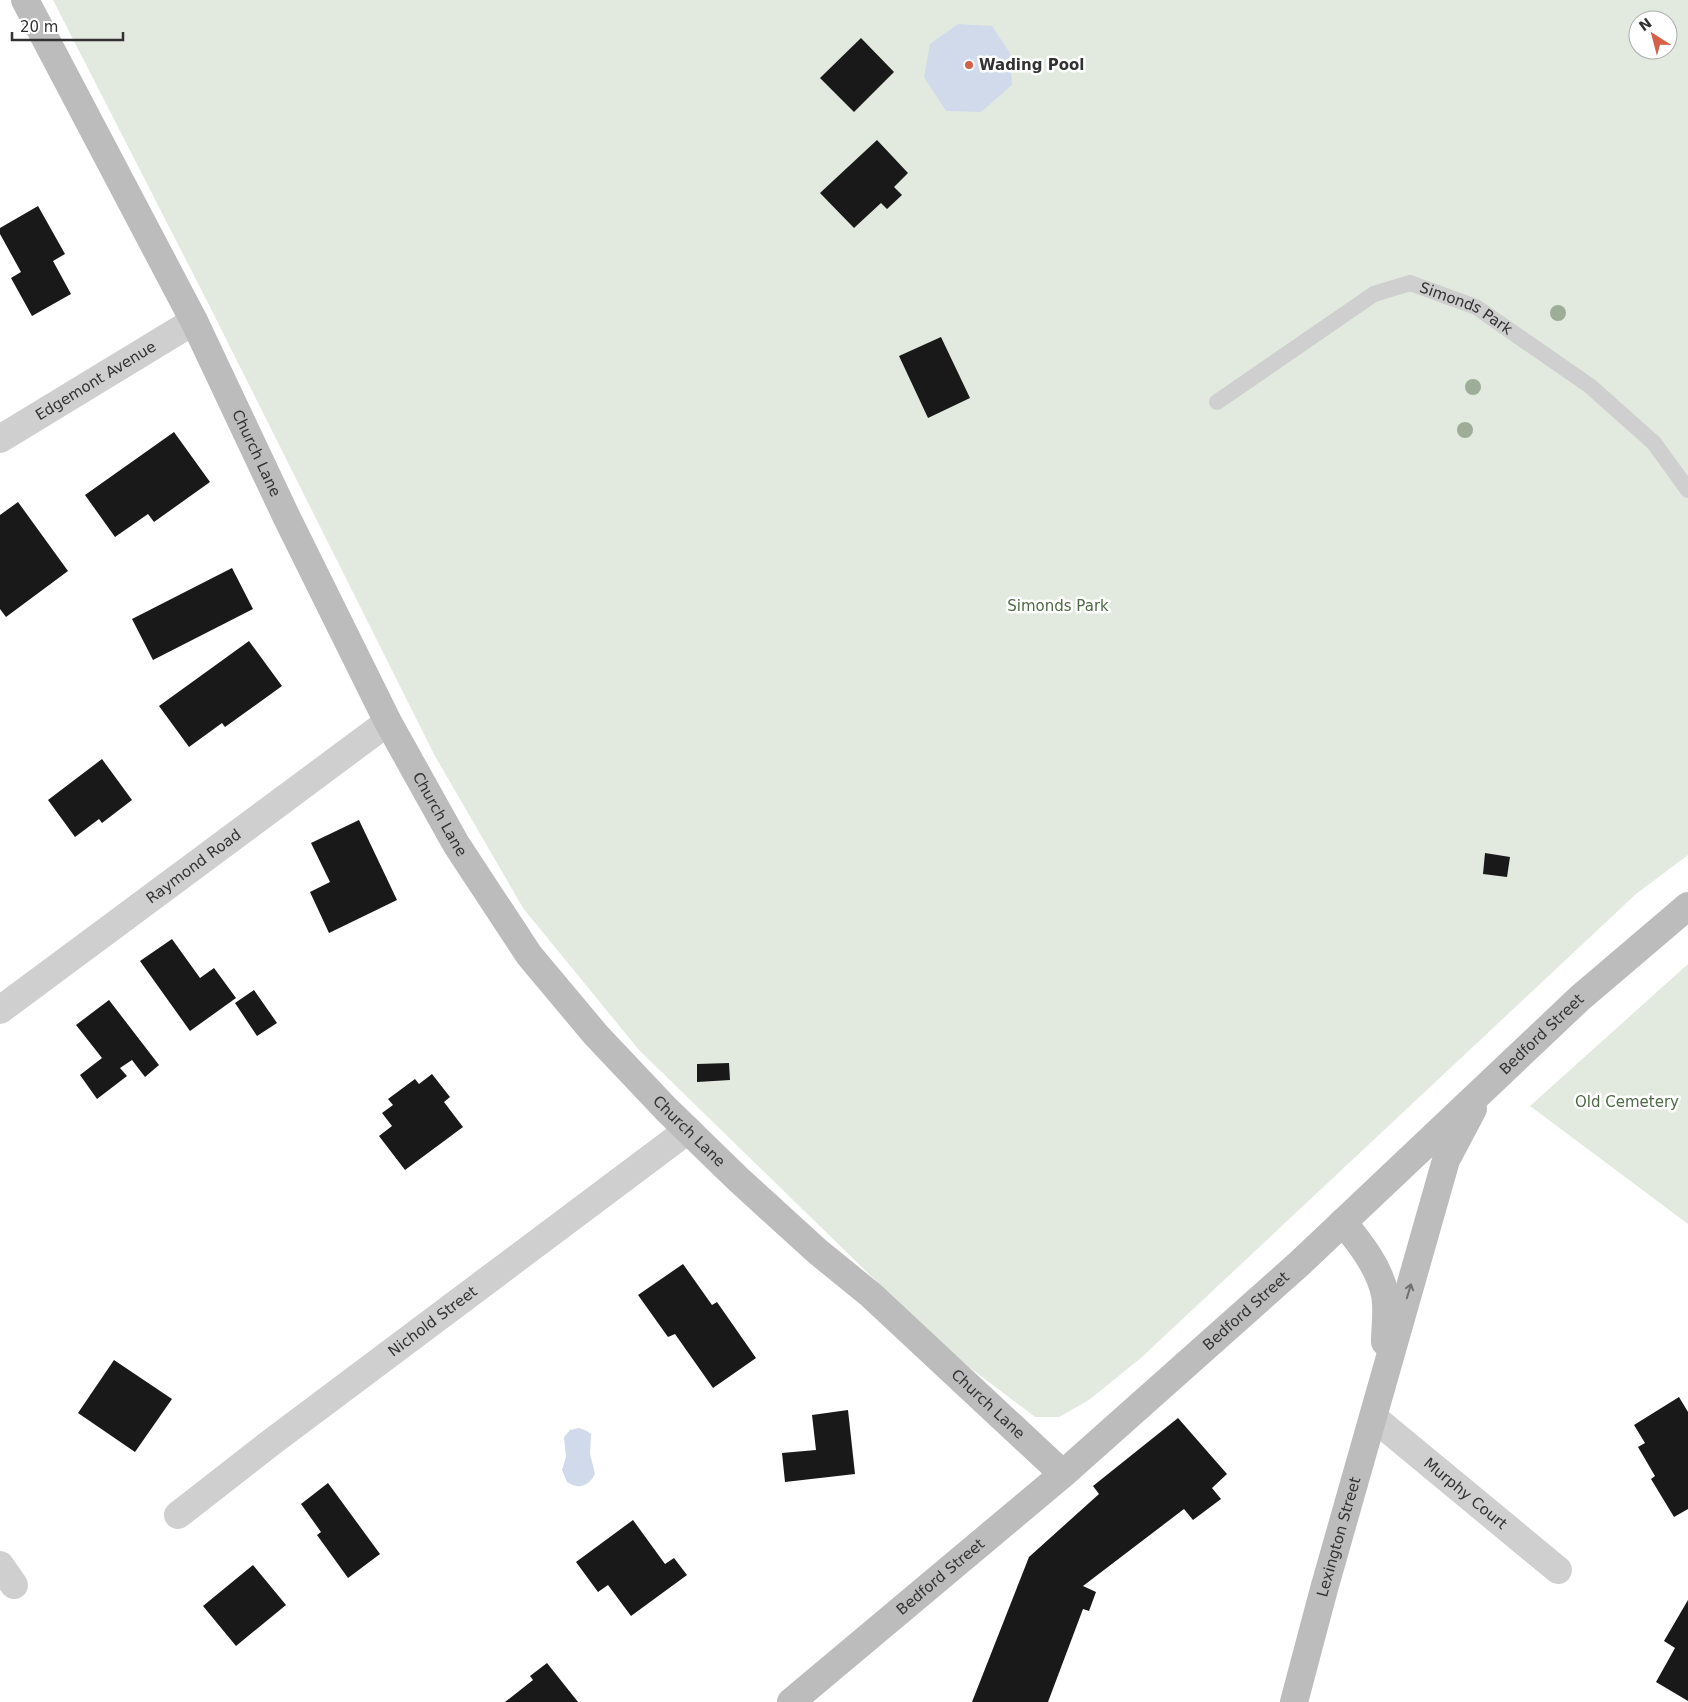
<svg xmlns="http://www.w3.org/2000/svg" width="1688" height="1702" font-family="'DejaVu Sans',sans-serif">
  <rect width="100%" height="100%" fill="#fff"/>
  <path fill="#e2eadf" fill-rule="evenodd" d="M53,0H1688V855L1636,894L1142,1357L1089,1400L1059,1417H1035L969,1367L910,1314L639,1050L523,908L435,756L207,301ZM1638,20H1668V50H1638Z
    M1688,964V1224L1530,1106Z"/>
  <path fill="#d0daea" d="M958,24L992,26L1010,53L1012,85L981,112L946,111L924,77L930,44Z
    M579,1428L587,1431L591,1434L590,1454L595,1474C589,1486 579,1490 567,1482L562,1470L566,1457L564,1437L570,1430Z"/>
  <path fill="#191919" d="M861,38L894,72L854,112L820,78Z
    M877,140L908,173L894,187L902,195L887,209L881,203L854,228L820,193Z
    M38,206L65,254L53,261L71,294L32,316L11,278L21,272L0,234V228Z
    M941,337L970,398L928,418L899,356Z
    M174,432L210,482L154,522L148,514L115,537L85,495Z
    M18,502L68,571L6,617L0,609V515Z
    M232,568L253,609L153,660L132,619Z
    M249,641L282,686L225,727L222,723L189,747L159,706Z
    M102,759L132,800L102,823L99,819L75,837L48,800Z
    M359,820L397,900L329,933L310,892L330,882L311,843Z
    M1485,853L1510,857L1507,877L1483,874Z
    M172,939L200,978L214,968L236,998L190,1031L140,961Z
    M254,990L277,1023L257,1036L235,1003Z
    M109,1000L159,1065L145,1077L132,1060L120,1068L127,1076L97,1099L80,1075L102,1058L76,1025Z
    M729,1063L730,1080L697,1082V1064Z
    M432,1074L450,1097L444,1102L463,1127L405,1170L379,1136L392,1126L382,1113L393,1105L388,1099L415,1079L419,1084Z
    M683,1264L712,1305L717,1302L756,1358L713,1388L675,1334L668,1337L638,1295Z
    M114,1360L172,1399L135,1452L78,1413Z
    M1679,1397L1688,1412V1509L1674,1517L1651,1479L1655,1476L1638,1447L1645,1443L1634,1425Z
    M848,1410L855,1474L785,1482L782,1453L816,1450L812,1415Z
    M1178,1418L1227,1474L1212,1488L1221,1499L1193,1520L1184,1509L1083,1586L1096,1592L1089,1611L1083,1609L1048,1702H972L1029,1557L1099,1494L1093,1486Z
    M328,1483L380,1554L348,1578L317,1535L321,1532L301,1504Z
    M633,1520L665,1564L674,1558L687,1575L631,1616L608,1585L598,1592L576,1562Z
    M253,1565L286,1605L236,1646L203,1606Z
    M1688,1600V1701L1656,1682L1675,1648L1664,1641Z
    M547,1663L578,1702H505L533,1680L530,1676Z"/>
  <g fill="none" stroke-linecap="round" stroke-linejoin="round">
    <path stroke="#cfcfcf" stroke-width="16" id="s1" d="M1217,402L1374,294L1410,283L1476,307L1590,386L1654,443L1688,490"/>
    <g stroke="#cfcfcf" stroke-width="28">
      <path id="s2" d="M0,439L194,321"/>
      <path id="s3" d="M0,1010L388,722"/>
      <path id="s4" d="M1373,1417L1558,1570"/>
      <path id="s5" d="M178,1515L273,1441L688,1130"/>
      <path d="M0,1565L14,1585"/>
    </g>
    <g stroke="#bcbcbc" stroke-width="28">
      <path id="s6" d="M25,0L194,321L287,518L388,722L456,844L529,955L596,1035L666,1109L738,1179L817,1251L871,1295L1063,1474"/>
      <path d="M1343,1222C1360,1243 1380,1268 1385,1295C1388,1310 1385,1327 1385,1342"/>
      <path id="s7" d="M791,1702L1063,1474L1300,1263L1580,998L1688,906"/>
      <path id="s8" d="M1294,1702L1324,1589L1446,1160L1473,1109"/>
    </g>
  </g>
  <g fill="#9dad98">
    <circle cx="1558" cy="313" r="8"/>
    <circle cx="1473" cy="387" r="8"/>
    <circle cx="1465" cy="430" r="8"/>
  </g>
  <defs><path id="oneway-shaft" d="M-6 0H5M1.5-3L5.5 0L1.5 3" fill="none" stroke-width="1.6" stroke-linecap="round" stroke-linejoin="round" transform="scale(1.25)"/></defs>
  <use stroke="#707070" href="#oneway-shaft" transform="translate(1409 1291) rotate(-73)"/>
  <circle fill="#d56048" stroke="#fff" stroke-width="2" cx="969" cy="65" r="5"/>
  <g text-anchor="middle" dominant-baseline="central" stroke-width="5" stroke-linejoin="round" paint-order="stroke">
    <g font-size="15" font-weight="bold" fill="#323232" stroke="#fff" text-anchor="start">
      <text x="979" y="65">Wading Pool</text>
    </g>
    <g font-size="15" fill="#323232" stroke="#fff">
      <text stroke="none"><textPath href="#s1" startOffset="290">Simonds Park</textPath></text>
      <text stroke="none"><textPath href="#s2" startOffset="112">Edgemont Avenue</textPath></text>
      <text stroke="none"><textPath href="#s6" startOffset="509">Church Lane</textPath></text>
      <text stroke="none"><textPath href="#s6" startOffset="914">Church Lane</textPath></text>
      <text stroke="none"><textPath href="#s3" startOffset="241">Raymond Road</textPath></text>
      <text stroke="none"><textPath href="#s7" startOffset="1005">Bedford Street</textPath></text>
      <text stroke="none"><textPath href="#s6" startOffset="1319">Church Lane</textPath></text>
      <text stroke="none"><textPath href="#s7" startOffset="600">Bedford Street</textPath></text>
      <text stroke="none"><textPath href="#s5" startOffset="320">Nichold Street</textPath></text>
      <text stroke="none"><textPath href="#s6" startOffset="1724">Church Lane</textPath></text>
      <text stroke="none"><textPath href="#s4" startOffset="120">Murphy Court</textPath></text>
      <text stroke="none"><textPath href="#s8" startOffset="171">Lexington Street</textPath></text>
      <text stroke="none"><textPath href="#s7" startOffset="195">Bedford Street</textPath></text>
    </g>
    <g font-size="15" fill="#4c6a43" stroke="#fff">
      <text x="1058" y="606">Simonds Park</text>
      <text x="1627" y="1102">Old Cemetery</text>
    </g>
  </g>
  <g transform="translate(1653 35) rotate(324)"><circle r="24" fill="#ffffff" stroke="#adadad"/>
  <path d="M0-4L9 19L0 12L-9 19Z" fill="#d56048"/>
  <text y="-8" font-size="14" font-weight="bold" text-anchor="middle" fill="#323232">N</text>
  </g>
  <path d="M12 32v8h111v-8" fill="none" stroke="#323232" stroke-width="2.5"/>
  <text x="20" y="32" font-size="15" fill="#323232" stroke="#ffffff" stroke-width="4" paint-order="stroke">20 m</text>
</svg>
